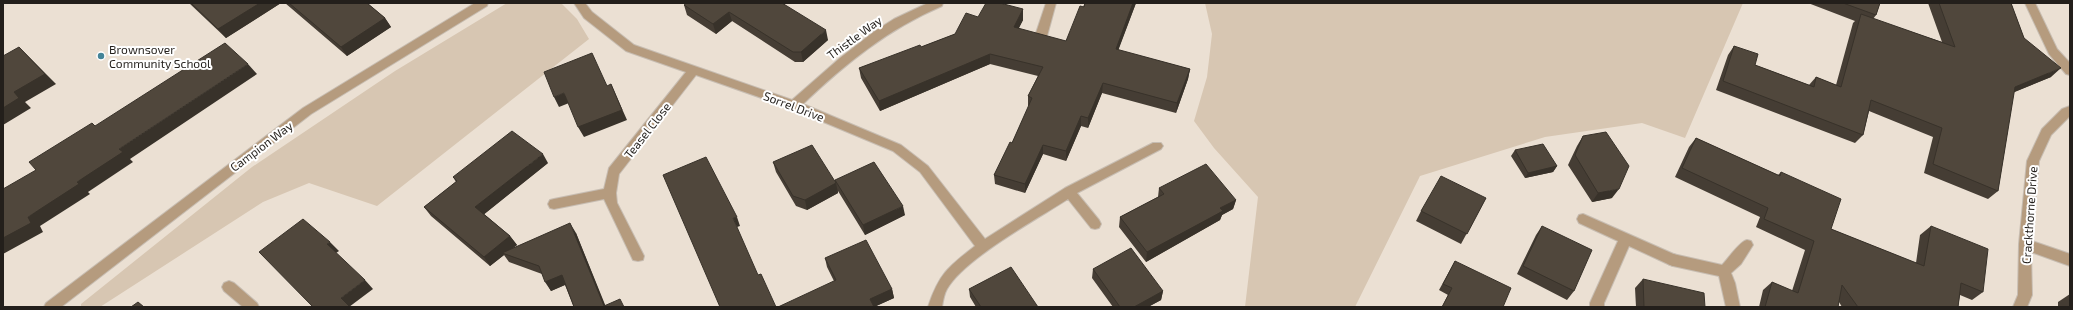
<svg xmlns="http://www.w3.org/2000/svg" width="2073" height="310" font-family="'Exo 2',sans-serif">
  <rect width="100%" height="100%" fill="#ebe0d3"/>
  <path fill="#d7c6b2" d="M507,3H561L577,19L589,39L377,206L309,183L263,202L100,307H81V304L252,167L395,71Z
    M1205,3H1743L1685,138L1642,123L1545,137L1420,176L1355,307H1245L1258,197L1214,148L1194,121L1207,77L1212,34Z"/>
  <g fill="none" stroke-linecap="round" stroke-linejoin="round">
    <defs>
      <path id="service" d="M1046,3H1056L1047,36L1041,40L1035,36Z
        M1747,240L1751,241L1753,245L1741,264L1731,273L1735,283L1740,307H1726L1719,276L1673,266L1668,264L1667,260L1668,256L1673,254L1722,265C1729,258 1739,242 1747,240Z
        M229,281L234,283L257,303L259,307H243L224,291L222,287L224,283Z"/>
      <path id="minor" d="M475,3H488L487,6L311,114L61,307H44L46,303L303,108Z
        M574,3H585L592,12L634,45L792,100L840,58L875,31L894,19L928,3H943L942,6C888,29 845,64 803,104L901,145L928,166L985,239L1065,188L1153,143H1161L1163,146L1161,149L1077,193L1099,220L1101,224L1099,228L1095,229L1091,228L1068,199C1037,219 964,259 947,289C944,294 943,301 942,307H928C939,274 948,267 975,246L920,172L893,151L790,108L696,75L619,174L616,193L617,203L644,256L643,260L638,261L633,260L604,199L554,209L550,208L548,204L550,200L554,199L604,189L609,168L686,72L626,51L584,18Z
        M2025,3H2035L2057,49L2070,63V75L2066,74L2049,54Z
        M2070,106V116L2051,135L2039,161L2032,241L2070,254V266L2031,252L2032,295L2027,307H2013L2018,295L2019,244L2027,161L2042,129L2062,109Z
        M1583,214L1678,256L1679,260L1678,264L1673,266L1668,264L1629,246L1604,303V307H1590V303L1618,241L1579,223L1577,219L1579,215Z"/>
    </defs>
    <use href="#service" stroke="#c7bdb2" stroke-width="2"/>
    <use href="#minor" stroke="#c7bdb2" stroke-width="2"/>
    <use href="#service" fill="#b59b7e" fill-rule="evenodd"/>
    <use href="#minor" fill="#b59b7e" fill-rule="evenodd"/>
  </g>
  <path fill="#453d34" d="M189,3H281L226,38Z
    M285,3H367L385,18L391,27L347,56Z
    M782,3L828,40L803,62H795L732,21L716,34L687,15L684,5Z
    M1085,3H1136L1118,50L1190,69L1188,79L1176,113L1102,93L1088,128L1081,126L1066,161L1043,154L1025,193L995,184L994,175L1012,143L1029,106H1028V96L1038,76L990,64L880,111L861,78L859,68L921,47L955,34L978,17L1023,9V20L1018,29L1066,41Z
    M1808,3H1880L1876,15L1873,19L1942,42L1928,3H2011L2024,38L2051,77L2014,92L1998,191L1988,199L1924,173L1933,137L1869,111L1863,135L1855,143L1716,90L1728,55L1734,46L1755,65L1809,85L1816,77L1836,85L1853,23L1855,21Z
    M1583,136L1612,198L1592,202L1568,165L1577,146Z
    M1696,138L1778,175L1781,172L1831,229L1916,263L1920,235L1931,226L1983,292L1972,300L1960,295L1958,307H1842L1839,302L1838,307H1759L1763,290L1772,282L1792,291L1805,250L1756,227L1760,217L1675,177L1689,147Z
    M1515,150L1557,166L1553,172L1525,178L1511,156Z
    M773,162L835,183V180L905,215L865,235L838,191V193L807,210L796,206L776,172Z
    M548,163L484,214L510,236L517,245L512,248L576,233L605,306L625,307H574L565,285L551,291L542,274L509,262L504,255L490,266L431,216L424,207L456,182L453,177Z
    M1159,188L1236,200L1233,209L1222,215L1220,220L1146,262L1119,227L1120,217L1158,197Z
    M1486,198L1461,244L1416,221L1421,211Z
    M1542,226L1574,291L1567,300L1517,274L1536,235Z
    M825,258L892,289L894,298L874,307L834,281L827,267Z
    M1455,261L1503,307H1442L1448,295L1439,290Z
    M1093,269L1163,291L1161,300L1148,307H1113L1092,278Z
    M1643,279L1705,307H1636L1635,288Z
    M969,289L1038,307H976L970,297Z
    M2070,294V307H2058V302Z"/>
  <path fill="#38322a" d="M260,3H281L226,38L218,29Z
    M1133,3H1136L1115,59L1116,49Z
    M1023,9V20L1014,38V27Z
    M729,12L732,21L716,34L713,24Z
    M385,18L391,27L347,56L341,47Z
    M826,30L828,40L803,62L801,52Z
    M19,47L56,84L25,102L31,108L3,125V108L14,92Z
    M990,54V64L880,111L879,101Z
    M248,64L257,74L130,159L133,162L88,192L90,194L40,226L43,232L3,254V238L28,217L77,182L119,149Z
    M2061,68L2051,77L2005,96L2015,87Z
    M1190,69L1188,79L1176,113L1177,103Z
    M1103,83L1102,93L1088,128V118Z
    M611,84L627,120L584,137L578,127Z
    M564,93L569,103L559,107L554,97Z
    M1081,116V126L1066,161V151Z
    M1043,145V154L1025,193V184Z
    M543,154L548,163L482,216L475,207Z
    M1557,166L1553,172L1525,178L1528,173Z
    M836,183L838,193L807,210L805,200Z
    M1619,189L1612,198L1592,202L1598,193Z
    M1236,200L1233,209L1222,215L1220,220L1146,262L1147,252L1220,208Z
    M903,206L905,215L865,235L863,225Z
    M737,217L740,226L737,227L733,218Z
    M570,223L576,233L606,307H604Z
    M510,236L517,245L506,254L502,253L504,255L490,266L484,257Z
    M330,242L339,251L336,253L327,244Z
    M562,275L567,284L551,291L545,282Z
    M365,280L373,289L349,307L341,298Z
    M892,289L894,298L874,307L870,299Z
    M1163,291L1161,300L1148,307H1134Z"/>
  <path fill="#50473c" stroke="#38322a" d="M191,3H260L218,29Z
    M289,3H367L385,18L341,47Z
    M687,3H782L826,30L801,52H793L729,12L713,24L684,5Z
    M986,3H1000L1023,9L1014,27L1066,41L1080,6L1084,7L1085,3H1133L1116,49L1190,69L1177,103L1103,83L1088,118L1081,116L1066,151L1043,145L1025,184L994,175L1010,142L1012,143L1032,98L1028,96L1043,67L990,54L879,101L859,68L920,45L921,47L955,34L966,13L978,17Z
    M1843,3H1880L1876,15Z
    M1939,3H2011L2024,38L2061,68L2015,87L1998,191L1933,164L1942,128L1871,100L1863,135L1723,81L1734,46L1758,54L1755,65L1814,87L1816,77L1841,87L1861,14L1955,47Z
    M225,43L248,64L119,149L123,152L77,182L79,184L28,217L31,223L3,238V189L36,170L29,162L92,123L95,126Z
    M19,47L45,74L14,92L19,98L3,108V56Z
    M592,53L607,86L611,84L622,110L578,127L564,93L554,97L544,72Z
    M512,131L543,154L475,207L510,236L484,257L424,207L457,181L453,177Z
    M1606,132L1629,166L1619,189L1598,193L1575,155L1583,136Z
    M1696,138L1780,176L1781,172L1841,199L1831,229L1924,266L1931,226L1988,249L1983,292L1961,283L1958,307H1858L1842,285L1838,307H1765L1772,282L1798,293L1814,241L1764,219L1768,208L1682,168Z
    M1543,144L1557,166L1528,173L1515,150Z
    M812,145L836,183L805,200L793,196L773,162Z
    M706,157L737,217L733,218L758,275L761,274L776,307H720L663,175Z
    M874,162L903,206L863,225L835,180Z
    M1206,164L1236,200L1220,208L1223,211L1147,252L1120,217L1164,194L1159,188Z
    M1441,176L1486,198L1467,234L1421,211Z
    M303,219L330,242L327,244L365,280L341,298L350,307H313L259,252Z
    M570,223L604,306L620,299L624,307H574L562,275L545,282L539,266L502,253Z
    M1542,226L1592,250L1574,291L1523,266Z
    M866,240L892,289L870,299L874,307H778L836,280L825,258Z
    M1131,248L1163,291L1134,307H1120L1093,269Z
    M1455,261L1511,288L1503,307H1442L1452,288L1443,284Z
    M1011,267L1038,307H981L969,289Z
    M1643,279L1704,293L1705,307H1644Z
    M138,302L144,307H131Z"/>
  <circle fill="#448498" stroke="#fff" stroke-width="1.5" cx="101" cy="56" r="4"/>
  <g text-anchor="middle" dominant-baseline="central" stroke-width="4" stroke-linejoin="round" paint-order="stroke">
    <g font-size="12" fill="#231f1b" stroke="#fff">
      <text transform="translate(854 37) rotate(-36)">Thistle Way</text>
      <text transform="translate(794 106) rotate(21)">Sorrel Drive</text>
      <text transform="translate(647 130) rotate(-52)">Teasel Close</text>
      <text transform="translate(261 146) rotate(-37)">Campion Way</text>
      <text transform="translate(2029 215) rotate(-86)">Crackthorne Drive</text>
    </g>
    <g font-size="12" fill="#231f1b" stroke="#fff" text-anchor="start">
      <text x="109" y="49">Brownsover<tspan x="109" dy="14">Community School</tspan></text>
    </g>
  </g>
  <rect width="2073" height="310" fill="none" stroke="#231f1b" stroke-width="8"/>
</svg>
